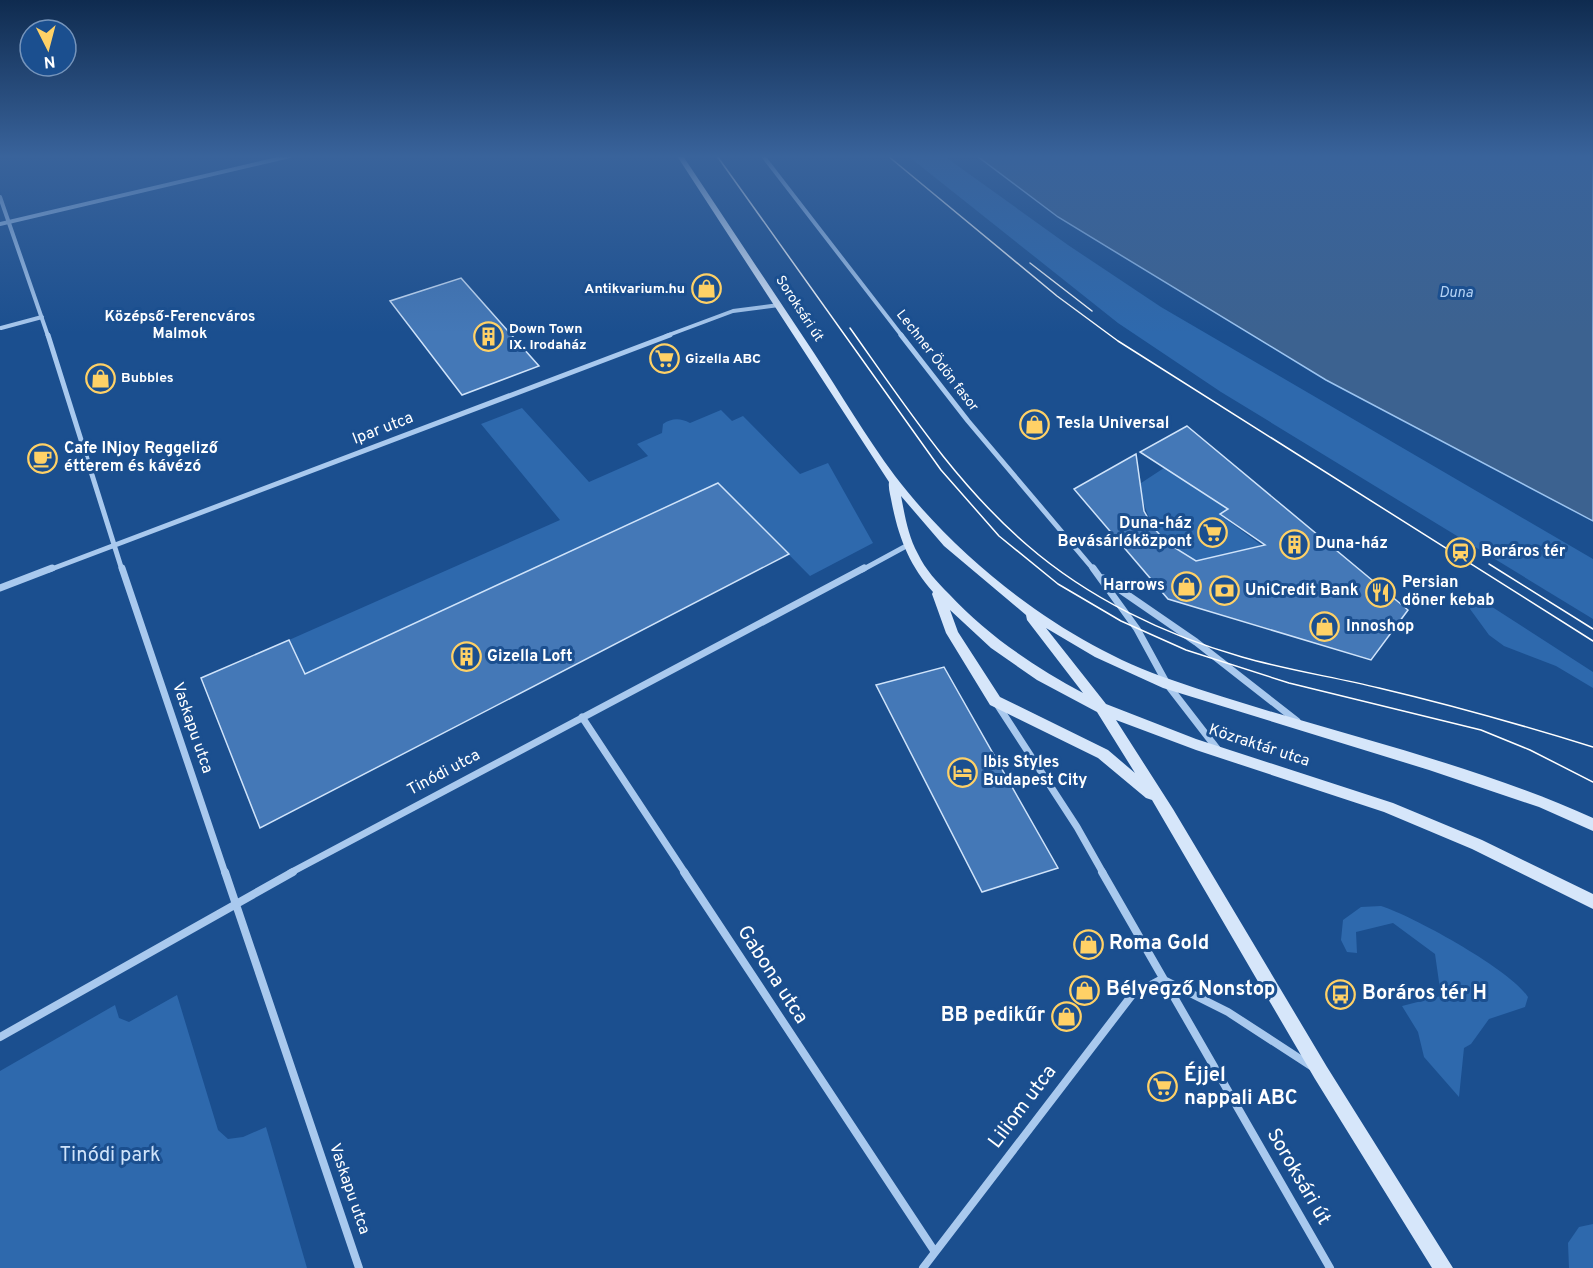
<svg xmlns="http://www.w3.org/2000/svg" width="1593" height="1268" font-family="Overpass,sans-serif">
  <rect width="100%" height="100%" fill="#1b4f8f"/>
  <path fill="#2e69ad" d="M908,156H944L1068,245L1161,307L1593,559V619L1221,392L1118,323Z
    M522,408L589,482L648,456L637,444L662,433L663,424C672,418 680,418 690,423L721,410L732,421L743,416L800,474L828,463L873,543L810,576L718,483L305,674L289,640L560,520L481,424Z
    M1167,466L1228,509L1220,515L1261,545L1204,566C1170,546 1148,532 1141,491L1135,487Z
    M1472,594L1593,672V688L1556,666L1504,646L1489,635L1470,609Z
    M1381,906C1413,916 1511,970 1528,997L1525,1007L1489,1019L1471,1044L1464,1048L1459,1097L1424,1057L1418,1032L1402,1006L1441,996L1435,954L1393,923L1356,932L1357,953L1347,952L1341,940L1343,920L1361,907Z
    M177,995L218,1130L228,1139L243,1137L266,1127L307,1268H0V1071L115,1005L119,1018L129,1022Z
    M1593,1224V1268H1569L1568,1243L1579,1227Z"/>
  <path fill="#3c6290" stroke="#9cc4f0" stroke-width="1.5" d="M977,156H1593V521L1326,380L1058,217Z"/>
  <path fill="#4478b7" stroke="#cfe3fa" stroke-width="1.5" d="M461,278L539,366L462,395L390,301Z
    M1187,426L1408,610L1371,660L1168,599L1074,489L1136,454L1144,511L1153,527L1167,543L1196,561L1265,545L1220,514L1228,509L1140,452Z
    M718,483L789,554L260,828L201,678L289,640L305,674Z
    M944,667L1058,868L982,892L876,685Z"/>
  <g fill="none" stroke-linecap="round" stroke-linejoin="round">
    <path stroke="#a9c9ee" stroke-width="4" d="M763,156L902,336
      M0,197L48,336
      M0,224L290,156
      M1,328L42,317
      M666,336L733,311L779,305"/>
    <path stroke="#a9c9ee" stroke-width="5" d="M48,335L122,570
      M901,335L968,421L1094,570
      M49,570L670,335
      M862,570L908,545"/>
    <path stroke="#a9c9ee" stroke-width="7" d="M122,568L225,873
      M1093,568L1137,629L1167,684L1218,750
      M1103,578L1196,642L1297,721
      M0,588L52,568
      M997,704L1077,827L1103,873
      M582,717L685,873
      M290,873L864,568"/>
    <path stroke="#a9c9ee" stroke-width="8" d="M225,872L359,1268
      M684,872L935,1252
      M1102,872L1330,1268
      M1162,979L1228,1012L1311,1066
      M0,1037L293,872
      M923,1268L1132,995L1162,979"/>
    <path fill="#d6e6fa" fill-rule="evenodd" d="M677,156H683C727,222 770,287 814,353C841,394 866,437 895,476C962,564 1068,645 1172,680C1312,729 1458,757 1593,818V831L1539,807L1429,770L1163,688L1095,657L1046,628L1106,704L1196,739L1393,803L1482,840L1593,894V909L1472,849L1384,812L1196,750L1116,720L1173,809L1327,1067L1453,1268H1432L1315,1079L1152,800L1146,798L1098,758L990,705L946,633L932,594L933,592C910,566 899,539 892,504C891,497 888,489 889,482ZM901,496L944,546L1026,615L1027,620L1083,693C1033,666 987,635 949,594C937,582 925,569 918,554C908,536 905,516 901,496ZM950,610L991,648L1037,680L1097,712L1135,773L1108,750L1000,697L958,632Z"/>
    <path stroke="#fff" stroke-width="1.5" d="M717,156L941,470L999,536L1058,584L1121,621L1186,650L1289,683L1481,730L1530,750L1593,782
      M888,156L1057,296L1118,341L1593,641
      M1030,263L1092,311
      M850,328C904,404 956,484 1027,545C1088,598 1165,635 1242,657C1287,670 1334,677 1379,688C1451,705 1522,725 1593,747
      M1489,564L1593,629"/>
  </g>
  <linearGradient id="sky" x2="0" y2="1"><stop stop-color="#0f2b4f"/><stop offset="0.47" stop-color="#39639b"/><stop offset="1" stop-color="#39639b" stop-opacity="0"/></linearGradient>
  <rect width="1593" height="333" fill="url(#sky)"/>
  <defs>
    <symbol id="shop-ring" viewBox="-11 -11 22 22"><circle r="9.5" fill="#1b4f8f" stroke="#ffd166" stroke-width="1.5"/><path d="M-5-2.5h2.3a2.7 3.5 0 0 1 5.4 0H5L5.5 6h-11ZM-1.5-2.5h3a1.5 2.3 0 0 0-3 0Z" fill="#ffd166"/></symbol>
    <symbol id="building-ring" viewBox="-11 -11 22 22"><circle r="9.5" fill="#1b4f8f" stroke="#ffd166" stroke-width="1.5"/><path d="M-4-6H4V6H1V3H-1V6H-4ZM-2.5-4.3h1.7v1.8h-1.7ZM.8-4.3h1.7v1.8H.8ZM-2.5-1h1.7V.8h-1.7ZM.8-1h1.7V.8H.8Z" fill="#ffd166"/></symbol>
    <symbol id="supermarket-ring" viewBox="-11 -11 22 22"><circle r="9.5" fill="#1b4f8f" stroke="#ffd166" stroke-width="1.5"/><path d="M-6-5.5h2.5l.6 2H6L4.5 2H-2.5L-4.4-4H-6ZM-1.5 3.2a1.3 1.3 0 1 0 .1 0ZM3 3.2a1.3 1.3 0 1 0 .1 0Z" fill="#ffd166"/></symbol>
    <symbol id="cafe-ring" viewBox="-11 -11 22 22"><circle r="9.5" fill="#1b4f8f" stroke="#ffd166" stroke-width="1.5"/><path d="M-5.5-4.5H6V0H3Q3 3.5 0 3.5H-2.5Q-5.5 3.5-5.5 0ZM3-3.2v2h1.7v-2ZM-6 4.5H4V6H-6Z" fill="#ffd166"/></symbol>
    <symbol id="station-ring" viewBox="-11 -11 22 22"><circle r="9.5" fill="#1b4f8f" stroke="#ffd166" stroke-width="1.5"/><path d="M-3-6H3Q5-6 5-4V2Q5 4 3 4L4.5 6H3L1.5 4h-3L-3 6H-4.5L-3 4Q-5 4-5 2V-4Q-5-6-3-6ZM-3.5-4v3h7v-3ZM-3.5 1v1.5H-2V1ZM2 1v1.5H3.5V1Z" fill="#ffd166"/></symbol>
    <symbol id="bank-ring" viewBox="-11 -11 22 22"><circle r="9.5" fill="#1b4f8f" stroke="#ffd166" stroke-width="1.5"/><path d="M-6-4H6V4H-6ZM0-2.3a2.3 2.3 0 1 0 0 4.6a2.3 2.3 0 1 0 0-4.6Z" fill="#ffd166"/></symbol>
    <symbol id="restaurant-ring" viewBox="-11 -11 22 22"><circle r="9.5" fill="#1b4f8f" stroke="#ffd166" stroke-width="1.5"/><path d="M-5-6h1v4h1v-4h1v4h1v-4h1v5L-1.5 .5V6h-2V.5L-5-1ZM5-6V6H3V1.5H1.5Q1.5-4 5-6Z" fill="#ffd166"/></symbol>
    <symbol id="hotel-ring" viewBox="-11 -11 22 22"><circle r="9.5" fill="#1b4f8f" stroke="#ffd166" stroke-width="1.5"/><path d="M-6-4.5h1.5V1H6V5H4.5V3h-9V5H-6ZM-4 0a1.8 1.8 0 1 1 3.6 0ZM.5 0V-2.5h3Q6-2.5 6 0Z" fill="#ffd166"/></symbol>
    <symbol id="bus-ring" viewBox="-11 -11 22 22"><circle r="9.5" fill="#1b4f8f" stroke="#ffd166" stroke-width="1.5"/><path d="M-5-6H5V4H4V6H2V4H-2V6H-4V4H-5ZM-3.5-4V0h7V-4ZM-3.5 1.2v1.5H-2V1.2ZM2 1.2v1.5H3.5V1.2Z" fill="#ffd166"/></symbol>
  </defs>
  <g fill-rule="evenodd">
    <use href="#shop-ring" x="690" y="272" width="33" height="33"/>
    <use href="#building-ring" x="472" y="320" width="33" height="33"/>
    <use href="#supermarket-ring" x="648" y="342" width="33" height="33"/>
    <use href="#shop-ring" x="84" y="362" width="33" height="33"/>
    <use href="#shop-ring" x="1018" y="408" width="33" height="33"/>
    <use href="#cafe-ring" x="26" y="442" width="33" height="33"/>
    <use href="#supermarket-ring" x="1196" y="516" width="33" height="33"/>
    <use href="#building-ring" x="1278" y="528" width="33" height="33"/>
    <use href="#station-ring" x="1444" y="536" width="33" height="33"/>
    <use href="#shop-ring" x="1170" y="570" width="33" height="33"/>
    <use href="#bank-ring" x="1208" y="574" width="33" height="33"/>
    <use href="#restaurant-ring" x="1364" y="576" width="33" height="33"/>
    <use href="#shop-ring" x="1308" y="610" width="33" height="33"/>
    <use href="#building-ring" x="450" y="640" width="33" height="33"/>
    <use href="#hotel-ring" x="946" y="756" width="33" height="33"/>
    <use href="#shop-ring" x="1072" y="928" width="33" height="33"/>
    <use href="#shop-ring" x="1068" y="974" width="33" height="33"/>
    <use href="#bus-ring" x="1324" y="978" width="33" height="33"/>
    <use href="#shop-ring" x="1050" y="1000" width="33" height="33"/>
    <use href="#supermarket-ring" x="1146" y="1070" width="33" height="33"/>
  </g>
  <g text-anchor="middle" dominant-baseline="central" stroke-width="6" stroke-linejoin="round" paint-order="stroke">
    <g font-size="14" font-weight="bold" fill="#fff" stroke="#1b4f8f" text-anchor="start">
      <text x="685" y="289" text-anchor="end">Antikvarium.hu</text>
      <text x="509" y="329">Down Town<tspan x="509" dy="16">IX. Irodaház</tspan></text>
      <text x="685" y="359">Gizella ABC</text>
      <text x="121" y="378">Bubbles</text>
    </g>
    <g font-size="14" fill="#fff" stroke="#1b4f8f">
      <text transform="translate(799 309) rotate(57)">Soroksári út</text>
      <text transform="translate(937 361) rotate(52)">Lechner Ödön fasor</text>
    </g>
    <g font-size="15" font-style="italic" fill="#b5d3f5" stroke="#1b4f8f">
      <text x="1456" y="293">Duna</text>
    </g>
    <g font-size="15" font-weight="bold" fill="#fff" stroke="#1b4f8f">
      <text x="180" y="317">Középső-Ferencváros<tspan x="180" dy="17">Malmok</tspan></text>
    </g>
    <g font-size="16" font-weight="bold" fill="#fff" stroke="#1b4f8f" text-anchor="start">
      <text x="1056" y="424">Tesla Universal</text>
      <text x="64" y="449">Cafe INjoy Reggeliző<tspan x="64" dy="18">étterem és kávézó</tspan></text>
      <text x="1192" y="524" text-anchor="end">Duna-ház<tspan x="1192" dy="18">Bevásárlóközpont</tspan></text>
      <text x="1315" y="544">Duna-ház</text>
      <text x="1481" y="552">Boráros tér</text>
      <text x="1402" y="583">Persian<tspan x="1402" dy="18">döner kebab</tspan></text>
      <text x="1165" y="586" text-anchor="end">Harrows</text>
      <text x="1245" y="591">UniCredit Bank</text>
      <text x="1346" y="627">Innoshop</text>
      <text x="487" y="657">Gizella Loft</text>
      <text x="983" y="763">Ibis Styles<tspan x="983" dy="18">Budapest City</tspan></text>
    </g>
    <g font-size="16" fill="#fff" stroke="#1b4f8f">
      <text transform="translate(383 429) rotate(-21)">Ipar utca</text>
      <text transform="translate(192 728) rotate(71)">Vaskapu utca</text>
      <text transform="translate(1259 746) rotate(18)">Közraktár utca</text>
      <text transform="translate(444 773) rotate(-28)">Tinódi utca</text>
      <text transform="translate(349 1189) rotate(71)">Vaskapu utca</text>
    </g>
    <g font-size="20" font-weight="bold" fill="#fff" stroke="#1b4f8f" text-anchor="start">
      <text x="1109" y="944">Roma Gold</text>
      <text x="1106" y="990">Bélyegző Nonstop</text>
      <text x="1362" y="994">Boráros tér H</text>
      <text x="1045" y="1016" text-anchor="end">BB pedikűr</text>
      <text x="1184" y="1076">Éjjel<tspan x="1184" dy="23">nappali ABC</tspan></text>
    </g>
    <g font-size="20" fill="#fff" stroke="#1b4f8f">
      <text transform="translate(772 975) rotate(57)">Gabona utca</text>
      <text transform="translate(1023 1107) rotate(-53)">Liliom utca</text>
      <text transform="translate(1298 1177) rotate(60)">Soroksári út</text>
    </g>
    <g font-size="20" fill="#cfe3fa" stroke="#1b4f8f">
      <text x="110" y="1156">Tinódi park</text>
    </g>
  </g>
  <g transform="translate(48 48) rotate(174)"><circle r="28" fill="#1b4f8f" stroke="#7695bc" stroke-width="1.5"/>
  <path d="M0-4.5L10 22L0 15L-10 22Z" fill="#ffd166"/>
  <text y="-9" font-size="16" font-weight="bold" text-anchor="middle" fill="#ffffff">N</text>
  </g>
</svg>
